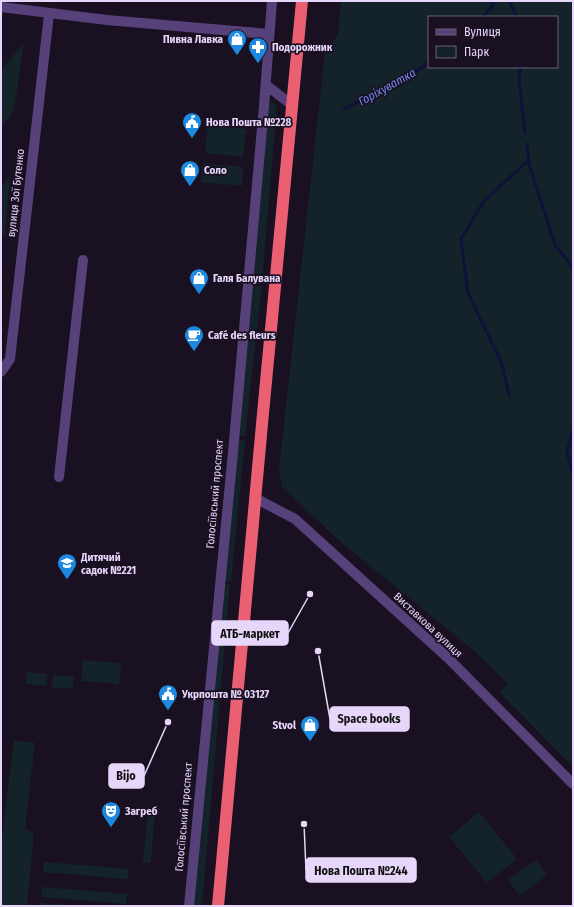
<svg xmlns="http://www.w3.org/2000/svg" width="574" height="907" font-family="'Fira Sans Condensed',sans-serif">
  <rect width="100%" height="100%" fill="#191021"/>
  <path fill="#14232a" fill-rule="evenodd" d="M341,1H573V767L499,692L508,684L473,650L343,544L282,487L279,469L325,52L338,34ZM429,17H557V67H429Z
    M24,43L14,110L1,128V70Z
    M269,100L277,106L262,281H252Z
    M208,125L246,129L243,157L205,153Z
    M203,163L243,167L242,186L201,182Z
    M10,176L5,234H1V188Z
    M251,285L262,286L245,436H238Z
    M237,440L245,441L231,581H224Z
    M223,584H230L202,906H193Z
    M83,660L121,663L119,684L81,681Z
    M27,672L47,674L46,686L26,684Z
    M53,675L74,677L73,689L52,687Z
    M14,740L35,743L25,828L34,834L27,906H1V846Z
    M148,807L155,808L151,863L143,862Z
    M479,812L517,859L487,883L449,837Z
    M536,860L547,875L520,896L508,880Z
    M44,862L129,869L128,879L43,872Z
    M42,887L127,894L126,904L41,897Z
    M40,903L82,906H40Z"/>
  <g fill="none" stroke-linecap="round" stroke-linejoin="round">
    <path stroke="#10113b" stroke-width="3" d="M509,1L517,17
      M483,17L491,8L494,1
      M521,67L519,79L525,133
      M344,109L410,76L429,62
      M527,144L529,164L555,245L573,268
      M509,395L502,364L468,293L461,239L484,201L529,160
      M573,430L567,452L573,474"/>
    <path stroke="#57417a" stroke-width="10" d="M1,7L107,20L269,34
      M266,85L292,105
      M1,372L10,359L49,14
      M59,477L83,260
      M255,498L295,519L448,658L573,784
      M189,906L233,452L264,106L272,1"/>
    <path stroke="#eb5f72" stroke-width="12" d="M218,906L262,424L302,1"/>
  </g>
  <defs>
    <symbol id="shop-pin" viewBox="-11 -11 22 30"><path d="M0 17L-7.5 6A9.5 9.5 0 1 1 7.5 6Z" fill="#1c88df" stroke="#191021"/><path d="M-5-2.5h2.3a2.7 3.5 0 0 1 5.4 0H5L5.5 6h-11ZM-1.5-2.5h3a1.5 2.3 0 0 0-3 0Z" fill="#fff"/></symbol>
    <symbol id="pharmacy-pin" viewBox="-11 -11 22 30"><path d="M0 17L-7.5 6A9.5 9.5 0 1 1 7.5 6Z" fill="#1c88df" stroke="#191021"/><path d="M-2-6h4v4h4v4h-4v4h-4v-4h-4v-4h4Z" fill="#fff"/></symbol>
    <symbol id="civic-pin" viewBox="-11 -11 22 30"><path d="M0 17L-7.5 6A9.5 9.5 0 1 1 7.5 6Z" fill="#1c88df" stroke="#191021"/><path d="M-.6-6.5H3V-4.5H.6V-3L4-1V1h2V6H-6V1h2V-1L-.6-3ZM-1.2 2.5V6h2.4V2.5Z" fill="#fff"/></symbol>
    <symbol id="cafe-pin" viewBox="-11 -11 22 30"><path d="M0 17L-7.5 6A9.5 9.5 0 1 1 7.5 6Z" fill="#1c88df" stroke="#191021"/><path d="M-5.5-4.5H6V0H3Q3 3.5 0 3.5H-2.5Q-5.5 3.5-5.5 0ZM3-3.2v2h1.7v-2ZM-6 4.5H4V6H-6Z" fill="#fff"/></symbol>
    <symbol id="school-pin" viewBox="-11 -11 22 30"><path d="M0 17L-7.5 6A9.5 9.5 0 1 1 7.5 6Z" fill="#1c88df" stroke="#191021"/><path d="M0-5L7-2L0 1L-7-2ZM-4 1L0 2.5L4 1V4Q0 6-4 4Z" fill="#fff"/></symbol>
    <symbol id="theatre-pin" viewBox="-11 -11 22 30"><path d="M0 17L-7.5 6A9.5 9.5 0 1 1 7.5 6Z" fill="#1c88df" stroke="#191021"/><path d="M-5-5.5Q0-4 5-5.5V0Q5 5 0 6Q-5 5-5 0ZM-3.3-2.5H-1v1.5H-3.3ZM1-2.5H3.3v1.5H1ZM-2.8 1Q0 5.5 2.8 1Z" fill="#fff"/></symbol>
  </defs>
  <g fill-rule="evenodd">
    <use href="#shop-pin" x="226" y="28" width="22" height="30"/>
    <use href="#pharmacy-pin" x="247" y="36" width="22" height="30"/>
    <use href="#civic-pin" x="181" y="111" width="22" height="30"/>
    <use href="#shop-pin" x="179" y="159" width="22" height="30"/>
    <use href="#shop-pin" x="188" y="267" width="22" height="30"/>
    <use href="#cafe-pin" x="183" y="324" width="22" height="30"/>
    <use href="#school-pin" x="56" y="552" width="22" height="30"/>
    <use href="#civic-pin" x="157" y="683" width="22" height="30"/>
    <use href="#shop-pin" x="299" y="714" width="22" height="30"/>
    <use href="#theatre-pin" x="100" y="800" width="22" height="30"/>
  </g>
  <g text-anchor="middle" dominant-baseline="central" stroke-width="3.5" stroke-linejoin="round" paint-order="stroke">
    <g font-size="11" font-weight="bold" fill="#e6d6fa" stroke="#191021" text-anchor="start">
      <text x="223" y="39" text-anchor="end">Пивна Лавка</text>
      <text x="272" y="47">Подорожник</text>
      <text x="206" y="122">Нова Пошта №228</text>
      <text x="204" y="170">Соло</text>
      <text x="213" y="278">Галя Балувана</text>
      <text x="208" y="335">Café des fleurs</text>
      <text x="81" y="557">Дитячий<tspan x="81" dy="13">садок №221</tspan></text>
      <text x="182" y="694">Укрпошта № 03127</text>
      <text x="296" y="725" text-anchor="end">Stvol</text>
      <text x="125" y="811">Загреб</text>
    </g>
    <g font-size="11" fill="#e6d6fa" stroke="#191021">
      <text transform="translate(16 193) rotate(-84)">вулиця Зої Бутенко</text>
      <text transform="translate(215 494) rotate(-85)">Голосіївський проспект</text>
      <text transform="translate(428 625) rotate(43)">Виставкова вулиця</text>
      <text transform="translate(184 817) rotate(-85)">Голосіївський проспект</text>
    </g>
    <g font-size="12" font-style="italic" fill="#7088ed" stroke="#191021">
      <text transform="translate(387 87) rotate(-29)">Горіхуватка</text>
    </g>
  </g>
  <path fill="none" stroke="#e6d6fa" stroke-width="1.5" d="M310 594L288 633M318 651L330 719M168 722L144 776M304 824L306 870"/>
  <g fill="#e6d6fa" stroke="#191021" stroke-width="1.5">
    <circle cx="310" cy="594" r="4"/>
    <circle cx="318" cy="651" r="4"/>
    <circle cx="168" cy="722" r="4"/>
    <circle cx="304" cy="824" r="4"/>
  </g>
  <g fill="#e6d6fa" stroke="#e6d6fa" stroke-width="1.5">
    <rect x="212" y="621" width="76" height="24" rx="4"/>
    <rect x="330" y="707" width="79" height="24" rx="4"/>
    <rect x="109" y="764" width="35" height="24" rx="4"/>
    <rect x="306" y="858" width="110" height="24" rx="4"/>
  </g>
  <g font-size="12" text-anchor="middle" font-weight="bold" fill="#111">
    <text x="250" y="638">АТБ-маркет</text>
    <text x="369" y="723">Space books</text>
    <text x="126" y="780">Bijo</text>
    <text x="361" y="875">Нова Пошта №244</text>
  </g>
  <rect width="574" height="907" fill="none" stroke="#e6d6fa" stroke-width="4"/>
  <rect x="428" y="16" width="130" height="52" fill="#191021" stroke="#6b5f78"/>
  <rect x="436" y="29" width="20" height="6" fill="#57417a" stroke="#6b5f78"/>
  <text x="464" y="36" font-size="12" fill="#e6d6fa">Вулиця</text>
  <rect x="436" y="46" width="20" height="12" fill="#14232a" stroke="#6b5f78"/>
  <text x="464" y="56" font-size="12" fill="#e6d6fa">Парк</text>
</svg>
